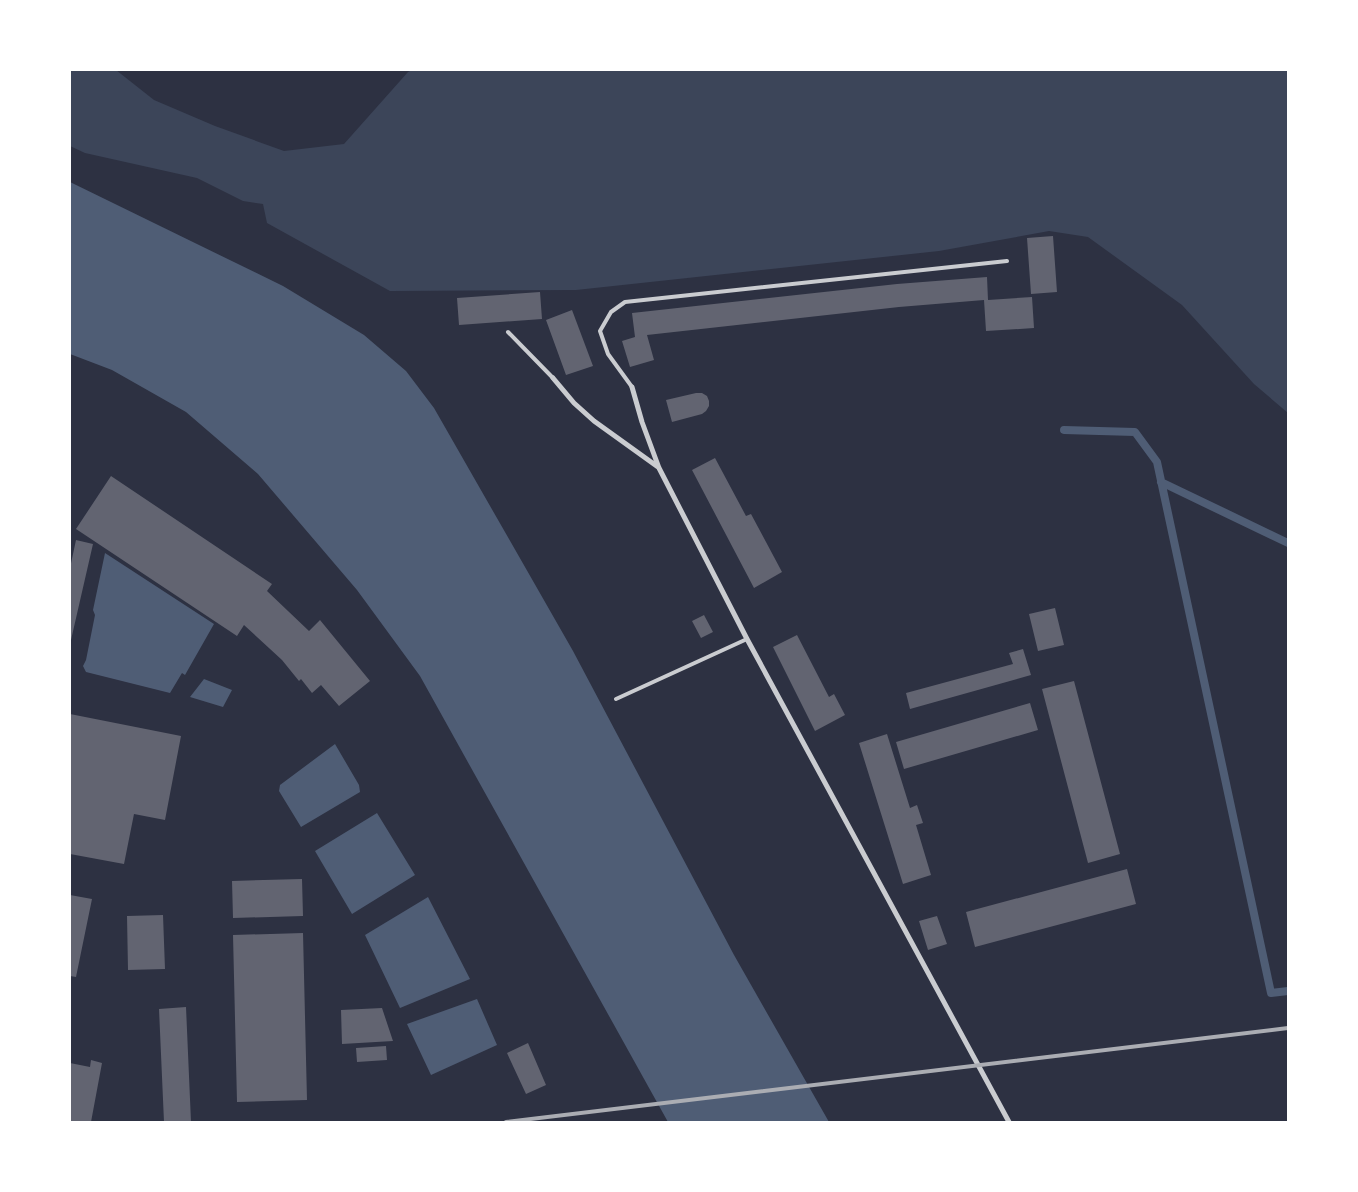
<svg xmlns="http://www.w3.org/2000/svg" width="1358" height="1192" font-family="'Fira Sans Condensed',sans-serif">
  <rect width="100%" height="100%" fill="#2d3142"/>
  <path fill="#3c4559" d="M70,70H116L154,100L215,126L284,151L344,144L408,72L412,70H1288V413L1254,384L1182,305L1088,237L1049,231L939,251L576,290L390,291L267,223L263,204L243,201L197,178L85,153L70,146Z"/>
  <path fill="#4f5d75" d="M70,182L283,286L364,335L406,371L434,408L573,651L734,955L829,1122H668L420,676L357,590L258,474L186,412L112,370L70,354Z
    M105,553L214,624L185,675L182,673L170,693L86,672L83,666L86,660L95,615L93,610Z
    M204,679L232,690L223,707L190,697Z
    M335,744L359,785L360,792L301,827L279,791L280,785Z
    M377,813L415,875L352,914L315,851Z
    M428,897L470,979L400,1008L365,935Z
    M477,999L497,1045L431,1075L407,1024Z"/>
  <g fill="none" stroke-linecap="round" stroke-linejoin="round">
    <path stroke="#4f5d75" stroke-width="8" d="M1064,430L1135,432L1157,462L1271,993L1288,991
      M1161,482L1288,543"/>
  </g>
  <path fill="#626471" d="M1053,236L1057,292L1031,294L1027,238Z
    M987,277L988,300L1032,297L1034,328L986,331L984,300L899,307L647,335L654,360L630,367L622,341L635,337L632,313L897,284Z
    M540,292L542,319L459,325L457,298Z
    M572,310L593,366L566,375L546,320Z
    M696,393H702L707,396L709,401V406L706,411L702,414L672,422L666,400Z
    M715,458L746,516L751,514L782,572L754,588L692,470Z
    M111,476L272,584L267,591L309,631L320,620L370,681L339,706L321,685L312,693L301,679L299,681L282,660L244,625L237,636L76,529Z
    M76,540L93,544L71,640L70,568Z
    M1055,608L1064,645L1038,651L1029,614Z
    M704,615L713,632L701,638L692,621Z
    M797,635L829,697L834,694L845,715L815,731L773,647Z
    M1023,649L1031,675L910,709L906,693L1013,664L1009,653Z
    M1074,681L1120,854L1088,863L1042,689Z
    M1030,703L1038,730L904,769L896,742Z
    M70,714L181,736L165,820L134,814L124,864L70,854Z
    M887,734L910,808L917,805L923,823L916,825L931,875L903,884L859,743Z
    M1127,869L1136,904L975,947L966,912Z
    M302,879L303,916L233,918L232,881Z
    M70,895L92,899L76,977L70,976Z
    M163,915L165,969L128,970L127,916Z
    M937,916L947,944L928,950L919,921Z
    M303,933L307,1100L237,1102L233,935Z
    M186,1007L191,1122H164L159,1009Z
    M382,1008L393,1041L342,1044L341,1010Z
    M528,1043L546,1085L526,1094L507,1053Z
    M386,1046L387,1060L357,1062L356,1048Z
    M91,1060L102,1063L91,1122H70V1063L90,1067Z"/>
  <g fill="none" stroke-linecap="round" stroke-linejoin="round">
    <path stroke="#caccd0" stroke-width="4" d="M508,332L553,378
      M632,387L608,354L600,331L611,312L625,302L1007,261
      M616,699L747,639"/>
    <path stroke="#caccd0" stroke-width="5" d="M553,378L574,403L594,421L658,467
      M632,387L642,422L659,468L747,639L1009,1122"/>
    <path stroke="#abadb3" stroke-width="4" d="M506,1122L1288,1028"/>
  </g>
  <rect width="1358" height="1192" fill="none" stroke="#ffffff" stroke-width="142"/>
</svg>
